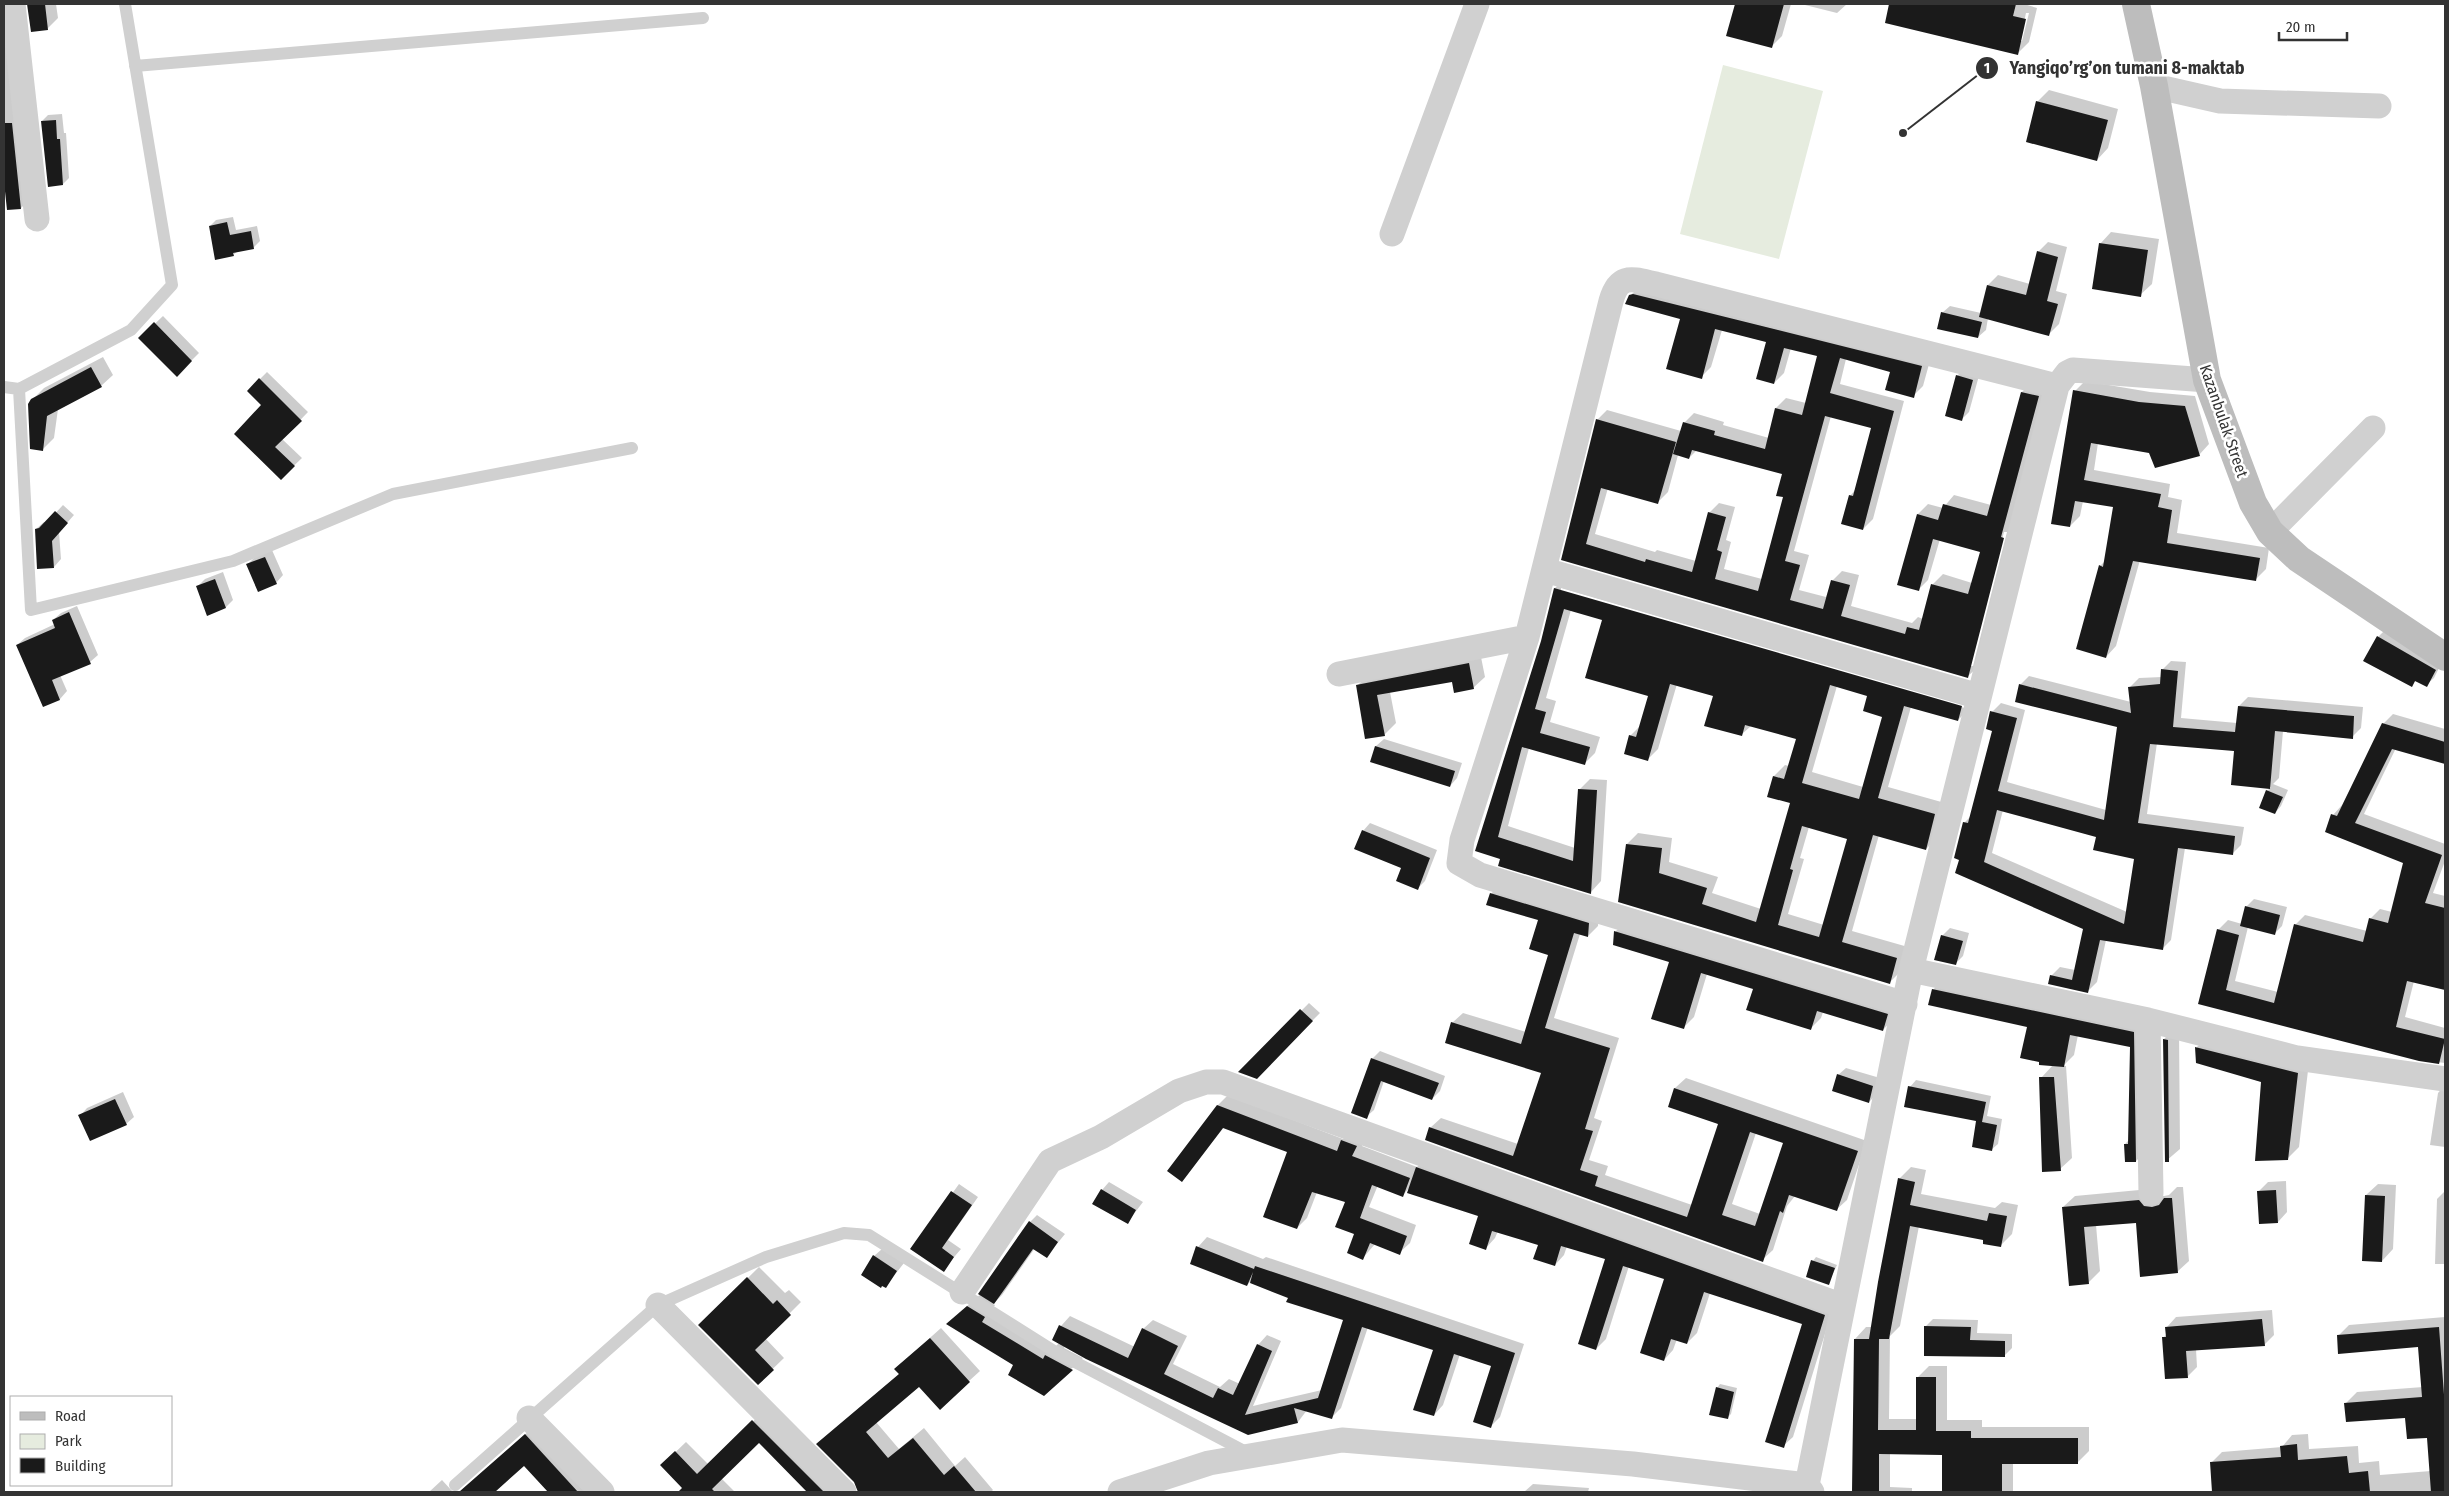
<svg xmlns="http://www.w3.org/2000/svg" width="2449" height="1496" font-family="'Fira Sans Condensed',sans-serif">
  <rect width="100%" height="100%" fill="#fff"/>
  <path fill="#e6ecdf" d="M1723,65L1823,91L1779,259L1680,234Z"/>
  <path fill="#0003" fill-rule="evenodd" d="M29,4H56L58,18L47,29L32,30Z
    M1736,4H1791L1782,36L1772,46L1728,35Z
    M1801,4H1847L1837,13Z
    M1891,4H2024L2037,8L2029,42L2018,53L1886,22ZM2026,13H2029L2022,41H2020Z
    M4,28L31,198L21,208L8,209L4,170Z
    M2049,90L2118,109L2108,148L2097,160L2037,102Z
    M62,114L64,133H66L69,178L63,184L42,121L48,115Z
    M233,217L236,230L257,226L260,241L253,248L238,251L233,255L210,226L216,220Z
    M2111,232L2159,239L2152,284L2140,295L2100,244Z
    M2048,242L2067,247L2056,291L2067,294L2059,324L2049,334L1988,318L1986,330L1978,337L1942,313L1950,306L1981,313L1988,285L1998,275L2030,284L2038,252Z
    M1640,286L1931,357L1923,386L1913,396L1891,371L1846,359L1840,384L1904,401L1873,519L1863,529L1850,496L1855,490L1873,427L1831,416L1794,551L1809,555L1799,590L1826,597L1832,581L1842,571L1859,575L1851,606L1912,623L1918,617L1923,619L1933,584L1943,574L1972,583L1981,551L1940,539L1928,580L1918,590V514L1928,504L1943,508L1954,495L1991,505L2022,392L2032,382L2048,386L1978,667L1968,676L1563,559L1597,420L1607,410L1681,431L1684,423L1694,413L1724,422L1723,425L1769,438L1776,408L1786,398L1806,403L1819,356L1791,348L1784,373L1774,383L1767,342L1722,330L1711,367L1701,377L1682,318L1630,296ZM1697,450L1784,473L1785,497L1762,579L1724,569L1731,542L1726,540L1735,507L1719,503L1709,513L1696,561L1657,550L1655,552L1595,534L1608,488L1658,502L1668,492L1678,455L1689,458ZM2004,532H2007L1973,666H1970Z
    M163,316L199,353L177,375L140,338Z
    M103,357L113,375L101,386L58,409L54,438L43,449L32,400L44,388Z
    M1965,368L1980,372L1969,412L1962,419L1957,376Z
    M267,372L308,412L282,439L302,458L281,478L263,405L248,391Z
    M2085,381L2150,392L2195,396L2209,444L2199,455L2150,452L2098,443L2094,470L2170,484L2168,497L2182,500L2177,533L2269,548L2266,569L2256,579L2140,560L2116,646L2106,657L2100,566L2105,561L2115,506L2083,501L2080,516L2070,526L2075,391Z
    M63,505L74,515L59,532L61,559L54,567L36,529L44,522H47Z
    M272,550L283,575L276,583L247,565L255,557Z
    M223,572L233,600L226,607L208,614L197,587L205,579Z
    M1566,577L1972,695L1969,709L1958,720L1911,707L1888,787L1945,803L1937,838L1926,849L1879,835L1852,931L1908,947L1900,972L1889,983L1620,901L1627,844L1638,833L1672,838L1669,862L1718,877L1712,893L1761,909L1792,802L1769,796L1774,776L1785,765L1789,766L1797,738L1751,726L1741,735L1714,695L1677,684L1658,749L1647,760L1630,736L1641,725L1650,696L1604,619L1571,610L1546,698L1556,701L1550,722L1600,737L1595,753L1584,764L1529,748L1508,826L1575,848L1579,790L1590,779L1607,780L1601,881L1591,892L1477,850L1542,642L1555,588ZM1561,588L1969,707L1968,709L1561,591ZM1837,686L1869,695L1884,716L1863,787L1812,772ZM1809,827L1849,838L1824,925L1788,914L1804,859L1800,858Z
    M77,606L98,655L90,662L60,675L67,691L60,699L43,706L17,645L25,638L55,624L53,620L61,613Z
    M2385,630L2442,662L2434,678L2426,685L2417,680L2411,685L2378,637Z
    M1480,652L1485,677L1473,688L1453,680L1390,692L1396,723L1384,735L1357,686L1369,674Z
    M2171,661L2186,662L2181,718L2237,723L2239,706L2248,697L2363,707L2361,728L2352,737L2283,731L2279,778L2273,784L2288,790L2281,806L2275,813L2267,791L2271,787L2232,784L2235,750L2157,743L2147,814L2244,827L2241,845L2232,854L2185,848L2171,940L2162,949L2106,940L2097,982L2088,991L2051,976L2060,967L2075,970L2085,928L1960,859L1964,823L1972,815L1993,730L1992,712L2001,703L2025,710L2007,782L2106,810L2118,726L2020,685L2029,676L2131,702L2130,687L2139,678L2162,677V670ZM2003,810L2098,836L2135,858L2127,912L1992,853Z
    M2393,714L2445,729V763L2396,748L2364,814L2445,844V861L2433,893L2445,896V989L2414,981L2405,1017L2445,1028V1063L2419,1060L2200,1003L2218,930L2228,920L2242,924L2246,907L2254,899L2287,907L2282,926L2275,933L2248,927L2235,981L2278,992L2295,925L2305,915L2367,931L2370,919L2380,909L2392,912L2405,862L2333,815L2342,805L2383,724Z
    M1384,739L1462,763L1457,778L1450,786L1372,761L1376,746Z
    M1370,823L1437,850L1425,881L1418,888L1403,867L1363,831Z
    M1501,883L1599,913L1598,926L1588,936L1580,934L1554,1018L1619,1038L1594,1118L1602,1121L1589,1160L1608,1166L1605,1175L1692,1205L1720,1123L1669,1106L1675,1088L1686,1078L1867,1141L1847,1200L1836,1210L1795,1196L1787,1206L1773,1250L1762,1260L1430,1128L1441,1118L1518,1144L1543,1072L1452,1023L1463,1013L1526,1032L1549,954L1540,920L1491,894ZM1756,1133L1785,1142L1760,1214L1732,1204Z
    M1626,921L1897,1004L1893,1019L1883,1030L1823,1012L1821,1018L1811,1028L1754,988L1707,974L1694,1017L1684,1027L1670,961L1614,944L1616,931Z
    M1950,928L1969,933L1963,956L1956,963L1942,936Z
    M1944,978L2145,1021L2147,1150L2136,1161L2125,1144L2129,1140L2131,1046L2078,1035L2074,1055L2063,1066H2066L2072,1158L2060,1169L2041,1078L2053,1065L2028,1026L1933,990Z
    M1309,1003L1320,1013L1256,1077L1241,1072Z
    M2175,1028L2179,1029L2180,1149L2166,1161L2164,1039Z
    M2208,1036L2309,1062L2299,1147L2287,1159L2262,1082L2198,1062L2197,1047Z
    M1380,1051L1445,1076L1440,1091L1432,1099L1384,1081L1374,1110L1366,1117L1372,1059Z
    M1846,1068L1880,1078L1877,1094L1869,1102L1838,1075Z
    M1916,1080L1991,1096L1987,1116L2002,1119L1998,1144L1991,1150L1978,1120L1910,1087Z
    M2445,1085V1147L2430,1145L2438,1093Z
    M123,1092L134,1117L126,1124L80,1116L87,1108Z
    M1228,1095L1343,1139L1352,1130L1366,1135L1362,1146L1417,1167L1427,1158L1834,1305L1793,1437L1783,1446L1804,1323L1710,1293L1697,1333L1687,1343L1677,1339L1673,1350L1664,1360L1665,1278L1629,1266L1606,1339L1596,1349L1606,1259L1567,1246L1564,1255L1555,1265L1539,1244L1498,1231L1495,1238L1486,1248L1479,1215L1410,1187L1403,1195L1378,1185L1369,1207L1416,1225L1410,1243L1399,1253L1375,1244L1363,1258L1347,1201L1317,1192L1307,1218L1297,1228L1289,1152L1224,1127L1182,1181L1218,1105Z
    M1911,1167L1926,1170L1921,1194L1995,1208L2002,1202L2018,1205L2012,1234L2000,1246L1985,1239L1919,1226L1900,1326L1890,1336L1889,1419H1917L1918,1377L1929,1366H1947V1420H1982V1427H2089V1451L2077,1463H2013V1492H1943V1454L1890,1453V1487L1912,1488V1492H1854L1855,1339L1866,1327H1872L1899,1179Z
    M2286,1181L2287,1212L2278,1222L2258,1192L2268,1182Z
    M1109,1182L1143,1202L1127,1223L1102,1190Z
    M959,1184L978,1197L948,1240L961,1249L943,1270L912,1249Z
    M2378,1184L2396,1185L2393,1249L2382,1261L2366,1195Z
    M2177,1187H2183L2189,1261L2177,1272L2137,1221L2096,1225L2100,1271L2088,1283L2063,1207L2075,1196L2150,1189L2156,1195L2164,1196L2169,1195Z
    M2445,1191V1264H2435L2437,1199Z
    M1037,1215L1065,1234L1047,1256L1035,1248L1002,1295L993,1304L995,1305L992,1310L1054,1348L1059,1343L1054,1340L1061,1326L1070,1316L1135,1347L1143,1329L1153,1320L1187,1336L1173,1364L1220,1387L1229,1379L1240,1384L1258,1345L1267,1335L1281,1341L1253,1406L1322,1390L1345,1320L1250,1282L1247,1285L1198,1247L1207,1237L1263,1259L1266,1257L1524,1344L1500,1417L1490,1427L1493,1365L1460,1354L1443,1405L1434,1415V1349L1368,1327L1341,1408L1331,1418L1307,1410L1298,1422L1249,1434L1065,1346L1064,1348L1083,1358L1043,1395L1015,1365L959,1313L981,1294L1030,1222Z
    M882,1249L904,1263L886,1286L874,1256Z
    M1816,1257L1837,1265L1828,1284L1813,1261Z
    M759,1267L785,1293L789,1290L801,1302L765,1338L784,1358L758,1383L700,1325Z
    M2272,1310L2274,1335L2264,1345L2196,1349L2197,1367L2188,1376L2163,1338L2167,1334V1327L2176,1317Z
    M2445,1317V1492H2214L2211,1463L2222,1452L2282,1447L2292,1435L2308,1434L2309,1449L2358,1446L2359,1463L2379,1461L2380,1475L2431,1471L2428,1437L2407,1416L2346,1403L2357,1392L2423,1387L2419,1346L2338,1336L2349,1325Z
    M1933,1319L1978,1320L1977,1333L2012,1334V1348L2005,1355L1925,1327Z
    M941,1328L980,1371L969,1381L919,1385L876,1422L899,1449L924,1428L955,1466L965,1457L993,1490L991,1492H859V1487L818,1444L899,1374L895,1369Z
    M1720,1384L1737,1388L1731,1414L1727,1418L1717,1388Z
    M764,1411L845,1492H809L759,1441L721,1478L735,1492H688L662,1465L686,1442L708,1464Z
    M537,1424L600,1492H550L524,1464L493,1492H459Z
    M442,1480L453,1492H429Z
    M1533,1484L1589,1488L1588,1492H1524Z"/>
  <path fill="#1a1a1a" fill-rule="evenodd" d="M27,4H45L48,30L31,32Z
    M1735,4H1784L1772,48L1726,36Z
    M1889,4H2016L2013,16L2026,19L2018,55L1885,23Z
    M2036,101L2108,120L2097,161L2026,142Z
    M56,120L57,139H60L63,185L48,187L41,121Z
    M4,123H12L21,209L7,210L4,182Z
    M227,222L230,235L251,231L254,249L233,253L234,256L215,260L209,226Z
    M2099,243L2148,250L2141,297L2092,289Z
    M2037,251L2058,257L2047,301L2058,304L2049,336L1979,317L1987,285L2026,295Z
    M1633,294L1922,366L1914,398L1885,390L1890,372L1840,358L1830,393L1894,411L1863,530L1841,524L1849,495L1853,496L1871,428L1825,416L1785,561L1800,565L1790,600L1823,609L1831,580L1850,585L1841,616L1905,634L1907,627L1919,630L1931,584L1968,594L1980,552L1933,539L1919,591L1897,585L1917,514L1938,520L1943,504L1987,516L2021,392L2039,396L2001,537L2004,538L1968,678L1561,560L1596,419L1676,442L1658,504L1601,488L1586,544L1645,562L1646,559L1692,572L1708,512L1726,517L1717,550L1722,552L1715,579L1758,591L1783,497L1776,496L1782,474L1692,450L1689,459L1673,454L1683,422L1715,431L1714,435L1765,449L1775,408L1802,415L1817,356L1784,348L1774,384L1756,379L1766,342L1715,329L1702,379L1666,369L1680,319L1625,304L1629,295Z
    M1941,312L1982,322L1978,338L1937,329Z
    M154,322L192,361L177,377L138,338Z
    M91,367L102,387L47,416L43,451L30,449L28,404L31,399Z
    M1956,375L1973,380L1962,421L1945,416Z
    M259,378L302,421L275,447L295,466L281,480L234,434L261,405L247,391Z
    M2073,390L2139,402L2185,406L2200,456L2155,468L2149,453L2091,443L2084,480L2161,494L2158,507L2172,510L2167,543L2260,558L2256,581L2133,561L2106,658L2076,649L2099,565L2103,567L2113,507L2075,501L2070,527L2051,524Z
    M55,511L68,523L52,541L54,568L37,569L35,529L39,528Z
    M265,557L277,584L258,592L246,564Z
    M215,579L226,608L207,616L196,586Z
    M1554,588L1962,706L1958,721L1904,706L1878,798L1935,814L1926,850L1873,835L1842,942L1897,958L1890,984L1618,902L1626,844L1662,848L1659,873L1707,888L1702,904L1756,922L1790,803L1767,797L1773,776L1784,779L1796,739L1745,725L1742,736L1704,726L1713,696L1670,684L1648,761L1624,754L1629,735L1636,737L1648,696L1585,678L1602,620L1564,609L1535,709L1546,712L1540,733L1590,747L1585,765L1522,747L1498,837L1573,861L1578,789L1597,790L1591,894L1498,866L1500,859L1475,851L1541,641ZM1830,685L1867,696L1863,711L1882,717L1859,799L1802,783ZM1802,826L1847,839L1819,937L1778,925L1793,870L1790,869Z
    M69,612L91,664L52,680L60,700L43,707L16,645L55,628L52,620Z
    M2377,636L2436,670L2427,687L2415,681L2412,687L2363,661Z
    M1469,663L1474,689L1454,693L1452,682L1377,695L1385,736L1365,739L1356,685Z
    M2161,669L2178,671L2173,727L2235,732L2238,706L2354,716L2353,739L2275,731L2270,789L2231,785L2234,751L2150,744L2138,823L2235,836L2233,855L2178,848L2163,950L2100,940L2088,993L2048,984L2050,975L2072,980L2083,929L1955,873L1959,860L1954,858L1963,822L1968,823L1992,731L1986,729L1990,711L2017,718L1998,791L2104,820L2117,727L2015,702L2019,684L2131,713L2128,687L2160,684ZM1997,810L2096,837L2093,850L2134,859L2124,924L1984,862Z
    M2382,723L2445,742V764L2392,749L2355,823L2442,855L2425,903L2445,908V990L2407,981L2396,1027L2445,1039L2439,1064L2419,1061L2198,1004L2217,929L2239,935L2226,990L2274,1003L2294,924L2363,942L2369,918L2388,923L2403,863L2325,832L2331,814L2337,816Z
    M1375,746L1455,771L1450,787L1370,762Z
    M2266,790L2283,797L2275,814L2259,808Z
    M1362,830L1430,858L1418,890L1396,881L1401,868L1354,849Z
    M1490,893L1589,923L1588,937L1574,933L1545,1028L1610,1048L1585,1129L1593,1131L1580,1170L1598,1176L1595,1186L1687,1217L1718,1124L1668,1107L1674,1088L1858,1151L1837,1211L1789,1195L1783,1213L1780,1211L1763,1262L1425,1140L1429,1127L1513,1156L1541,1073L1445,1043L1451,1022L1521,1044L1548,955L1529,949L1538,920L1486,905ZM1750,1132L1783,1143L1755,1226L1722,1215Z
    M2245,906L2280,915L2275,935L2240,926Z
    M1614,931L1888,1014L1883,1031L1817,1011L1811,1030L1746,1010L1753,989L1701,973L1684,1029L1651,1019L1669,962L1613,945Z
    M1941,935L1963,941L1956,965L1934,960Z
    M1932,989L2134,1032L2136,1162H2125L2124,1144H2128L2130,1047L2070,1035L2064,1067L2039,1065V1062L2020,1058L2027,1027L1928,1005Z
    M1300,1009L1313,1021L1257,1079L1238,1072Z
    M2163,1039L2168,1040L2169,1162H2165Z
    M2195,1047L2298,1073L2288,1160L2255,1161L2261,1082L2196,1063Z
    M1371,1058L1439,1083L1432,1100L1381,1081L1367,1119L1351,1113Z
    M1837,1074L1873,1086L1869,1103L1832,1091Z
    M2039,1077H2054L2061,1171L2042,1172Z
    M1908,1086L1986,1102L1982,1122L1997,1125L1992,1151L1972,1147L1976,1121L1904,1107Z
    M115,1099L127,1125L90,1141L78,1115Z
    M1217,1105L1337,1151L1341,1140L1357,1146L1352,1156L1410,1178L1403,1197L1372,1185L1360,1218L1407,1236L1400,1255L1370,1243L1363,1260L1347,1253L1354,1234L1335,1227L1345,1202L1312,1192L1297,1229L1263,1217L1287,1152L1223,1128L1182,1182L1167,1171Z
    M1416,1167L1825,1315L1784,1448L1765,1442L1802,1324L1704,1292L1687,1344L1671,1339L1664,1361L1640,1353L1664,1279L1623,1266L1596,1350L1578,1344L1605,1259L1561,1246L1555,1266L1533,1259L1538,1245L1492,1231L1486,1250L1469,1244L1478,1216L1407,1193Z
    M1898,1178L1915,1182L1910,1205L1987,1221L1989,1213L2007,1216L2001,1247L1983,1244V1240L1910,1226L1889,1339H1879L1878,1430H1916V1377H1936V1431H1971V1438H2078V1464H2002V1492H1942V1455L1879,1454V1492H1852L1854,1339H1869L1878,1282Z
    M1101,1189L1136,1210L1128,1224L1092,1204Z
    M2276,1190L2278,1223L2259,1224L2257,1191Z
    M951,1191L972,1205L942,1248L954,1257L944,1272L910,1249Z
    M2365,1195L2385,1196L2382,1262L2362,1261Z
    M2164,1198H2172L2178,1273L2140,1277L2136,1223L2084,1227L2089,1284L2069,1286L2062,1207L2139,1200L2144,1206L2152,1207L2159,1205Z
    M1029,1221L1058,1242L1047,1258L1033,1249L994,1304L978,1294Z
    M1196,1246L1254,1269L1255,1266L1515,1353L1491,1428L1473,1422L1491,1366L1454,1354L1434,1416L1413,1410L1433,1350L1362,1327L1332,1419L1294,1408L1298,1423L1248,1435L1086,1359L1052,1340L1059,1325L1128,1358L1142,1328L1178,1346L1164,1374L1213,1398L1218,1388L1233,1395L1257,1344L1272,1351L1245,1415L1318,1398L1343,1320L1286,1302L1288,1298L1250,1283L1253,1272L1247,1286L1190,1264Z
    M873,1255L897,1271L886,1288L882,1286L881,1288L861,1275Z
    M1811,1260L1835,1268L1829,1285L1806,1277Z
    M747,1277L773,1304L777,1300L791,1315L755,1350L774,1370L758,1385L698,1325Z
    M967,1306L985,1317L982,1322L1043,1359L1045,1355L1073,1370L1044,1396L1008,1375L1013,1365L946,1324Z
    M2262,1319L2265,1346L2186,1351L2188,1378L2165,1379L2162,1337H2166L2165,1327Z
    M1924,1326L1971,1327L1970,1340L2005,1341V1357L1924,1356Z
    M2439,1327L2445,1408V1492H2431L2427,1438L2407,1439L2405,1418L2346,1422L2344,1403L2422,1397L2418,1347L2338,1354L2337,1335Z
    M930,1338L970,1382L940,1410L919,1387L866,1432L888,1458L913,1438L944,1475L954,1466L976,1492H858L854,1482L816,1444L899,1374L894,1369Z
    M1716,1387L1734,1392L1728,1419L1709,1415Z
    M752,1420L824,1492H807L759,1443L712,1489L715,1492H678L682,1488L660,1465L675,1451L697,1474Z
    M525,1434L578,1492H548L524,1466L495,1492H459Z
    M2297,1444L2298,1460L2347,1456L2349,1473L2368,1471L2370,1492H2212L2210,1462L2281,1457L2280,1446Z"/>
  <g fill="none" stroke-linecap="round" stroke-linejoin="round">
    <path stroke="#d0d0d0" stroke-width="12" d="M135,66L703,18
      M4,387L19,389L31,610L233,561L393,494L632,448
      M19,389L131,330L172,285L125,4
      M455,1485L658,1305L766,1257L844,1233L869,1235L1054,1351L1248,1453"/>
    <path stroke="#d0d0d0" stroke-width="25" d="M13,4L37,219
      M2154,86L2220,101L2379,106
      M1392,234L1477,4
      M2270,532L2373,428
      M1545,570L1979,696
      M1339,674L1527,637
      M1911,970L2148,1020L2297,1058L2445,1079
      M1905,1004L1480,875L1459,863L1462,840L1527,637L1611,301C1619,273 1632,279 1656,284L2057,386
      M2148,1020L2151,1193
      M962,1292L1050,1161L1101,1137L1179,1091L1206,1082H1223L1843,1306
      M658,1305L844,1492
      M529,1418L602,1492
      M1807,1485L1911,970L2057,386L2067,373L2073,370L2207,380
      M1120,1492L1209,1463L1342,1440L1633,1464L1807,1485L1812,1492"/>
    <path stroke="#bdbdbd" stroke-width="28" d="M2136,4L2154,86L2207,380L2253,503L2270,532L2299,559L2445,657"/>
  </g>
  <g text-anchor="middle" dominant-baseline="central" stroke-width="5" stroke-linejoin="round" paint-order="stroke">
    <g font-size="16" fill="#333" stroke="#fff">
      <text transform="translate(2224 421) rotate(71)">Kazanbulak Street</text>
    </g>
  </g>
  <path fill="none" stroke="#333" stroke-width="2" d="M1903 133L1987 68"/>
  <g fill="#333" stroke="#fff" stroke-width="2">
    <circle cx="1903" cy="133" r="5"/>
    <circle cx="1987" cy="68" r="12"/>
  </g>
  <g font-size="15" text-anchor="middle" font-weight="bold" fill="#fff">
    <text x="1987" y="73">1</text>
  </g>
  <g font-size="18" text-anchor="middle" font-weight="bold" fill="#333" stroke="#fff" stroke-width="5" stroke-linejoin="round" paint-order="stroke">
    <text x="2127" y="74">Yangiqo’rg’on tumani 8-maktab</text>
  </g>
  <rect width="2449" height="1496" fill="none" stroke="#333333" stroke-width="10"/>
  <rect x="10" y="1396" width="162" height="90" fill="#ffffff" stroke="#adadad"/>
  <rect x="20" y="1412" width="25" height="8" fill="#bdbdbd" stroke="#adadad"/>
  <text x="55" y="1421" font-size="15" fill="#333333">Road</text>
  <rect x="20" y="1434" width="25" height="15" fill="#e6ecdf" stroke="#adadad"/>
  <text x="55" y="1446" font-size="15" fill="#333333">Park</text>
  <rect x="20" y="1458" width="25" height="15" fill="#1a1a1a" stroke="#adadad"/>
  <text x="55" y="1471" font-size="15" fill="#333333">Building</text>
  <path d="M2279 32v8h68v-8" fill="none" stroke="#333333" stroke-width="2.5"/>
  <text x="2286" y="32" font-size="15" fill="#333333" stroke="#ffffff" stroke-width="4" paint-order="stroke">20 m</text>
</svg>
